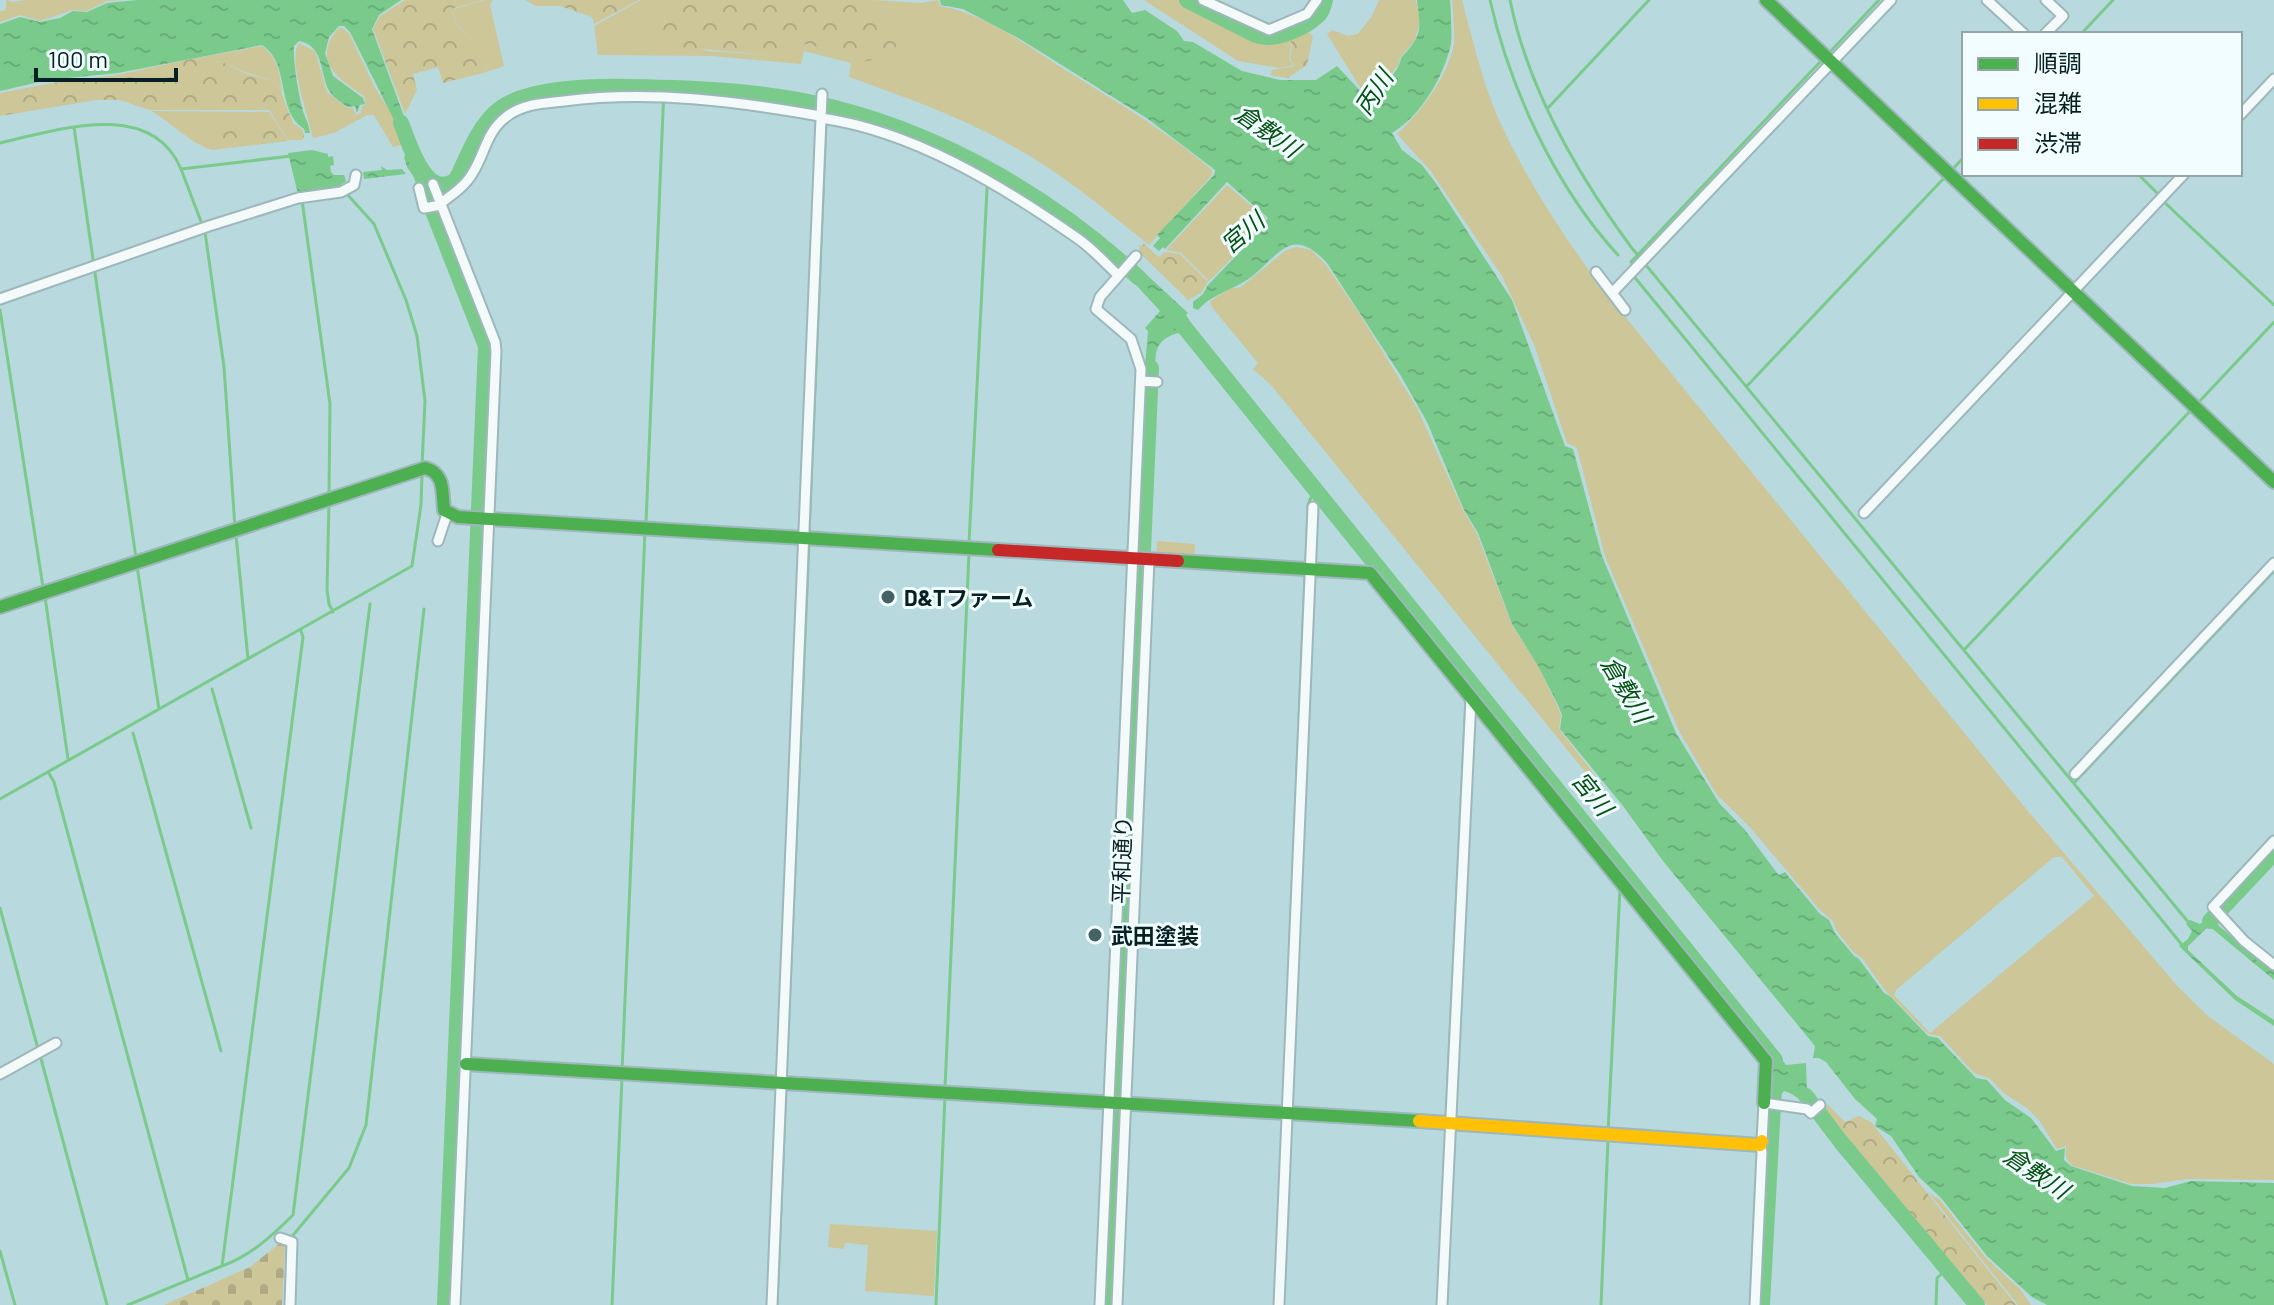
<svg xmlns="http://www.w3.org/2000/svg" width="2274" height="1305" font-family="Barlow,'Noto Sans JP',sans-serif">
  <defs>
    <pattern id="forest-crowns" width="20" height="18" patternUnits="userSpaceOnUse" patternTransform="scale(2)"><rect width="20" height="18" fill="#cdc699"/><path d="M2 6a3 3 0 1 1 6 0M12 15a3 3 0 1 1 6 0" fill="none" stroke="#afaa84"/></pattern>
    <pattern id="cemetery-stones" width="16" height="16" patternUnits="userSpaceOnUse" patternTransform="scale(2)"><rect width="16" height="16" fill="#cdc699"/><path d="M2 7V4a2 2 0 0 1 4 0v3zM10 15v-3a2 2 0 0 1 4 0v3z" fill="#afaa84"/></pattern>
    <pattern id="water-ripples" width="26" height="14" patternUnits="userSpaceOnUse" patternTransform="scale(2)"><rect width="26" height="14" fill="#7acb8b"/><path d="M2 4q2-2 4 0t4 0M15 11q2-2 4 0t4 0" fill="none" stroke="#68ae78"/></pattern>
  </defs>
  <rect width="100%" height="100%" fill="#b8d9de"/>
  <path fill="#cdc699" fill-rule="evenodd" d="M6,0L12,2L26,0H123L107,1L87,11L73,10L40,21L20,15L0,22V11L6,10Z
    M485,0H493L490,5L504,66L487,72C485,32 451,36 454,9Z
    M641,0H667L662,38L708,51L767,55L778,49L805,44L823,48L856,63L903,36L873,0L921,3L938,0L940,6C986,14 1026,45 1065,70C1115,101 1167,131 1212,170V175L1149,245C1105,210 1063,174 1014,147C962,117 905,97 849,77L851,63L804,51L801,64L713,56L598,55L594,26Z
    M1144,0H1178L1264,42H1277L1287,37L1291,45L1289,60L1294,65L1280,68L1238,61Z
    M1379,0H1416L1420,21L1415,40L1400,58L1399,64L1389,77L1370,91L1363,92L1327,34L1332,30L1348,36L1358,34L1372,16Z
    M1452,0H1462C1474,45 1485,93 1506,135C1533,190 1568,243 1605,292L2027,810L2179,988L2208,1016L2274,1064V1180L2187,1179L2152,1184H2131L2071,1165L2066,1157V1146L2057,1149L2039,1120L2027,1108L2005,1094L1989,1078L1974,1073L1940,1036L1928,1034L1884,989L1862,958L1854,953L1836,930L1833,921L1821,911L1748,825L1717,795L1679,731L1605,556L1577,448L1567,443L1535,347L1502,276L1430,170L1397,134C1421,112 1448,76 1454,44C1455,37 1453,9 1452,0ZM2054,857H2062L2094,896L1930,1033L1894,995L1896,990Z
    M340,27L349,33L374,86L393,116L404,144L393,147L374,115H367L334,133L313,138C309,118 287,59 299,43L315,51L327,92L347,108H353L356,115L361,113L362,106L366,105L364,96C337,78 310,59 340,27Z
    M262,46C278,57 281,77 282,95L277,82L248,73L222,62L192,59Z
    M151,111L269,112L288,141L212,150C190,143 172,123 151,111Z
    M1227,185L1266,218L1260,224L1259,231L1209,281L1181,253L1166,250Z
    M1296,247L1311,250L1326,265L1359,313L1417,408L1463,510L1477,534L1512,625L1538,666L1557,705L1561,715L1559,729L1591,770L1600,790L1271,385L1253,369L1258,363L1211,306L1210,301L1229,289L1241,287L1285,251Z
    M1157,541L1195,544L1194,561L1156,559Z
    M1928,1192L1940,1200L1986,1258L2021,1290L2031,1305H2018Z
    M830,1224L937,1231L934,1296L865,1291L868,1245L845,1243L844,1249L828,1247Z"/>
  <path fill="url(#forest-crowns)" d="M405,0H483L454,8C450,32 476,34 484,53C487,59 486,66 487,72L443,83L438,67L413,74L417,90L405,114L373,29L380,16Z
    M525,0H639L594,24L592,17L560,6H536Z
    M667,0H873L903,36L890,55L856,64L823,48L805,44L797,55L784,56L778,49L767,55L670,46L662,38Z
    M1307,31L1313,36L1307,65L1288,78L1270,75L1272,70L1295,66L1290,59L1292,45L1288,37Z
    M191,59L222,62L247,74L277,82L293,123L303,130L304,137L302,140H288L269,110H149L120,100H97L0,116V93L52,83L117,75Z
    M272,118L286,141L219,148L210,137L213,133L230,131L238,125Z
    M1144,244L1159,257L1165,252L1180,254L1208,282L1201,293L1188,300L1140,253L1139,246Z
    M1828,1105L1845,1122L1859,1116L1871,1122L2016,1305H1987L1839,1131L1824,1109Z"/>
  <path fill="url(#cemetery-stones)" d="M280,1243H285L282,1305H164L250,1267Z"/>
  <path fill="url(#water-ripples)" d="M137,0H401L379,15L372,29L413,141L406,144L350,32L344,26H339L329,37L325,53L333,76L363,98L365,104L360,105L357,113L355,106L347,107C341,102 331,96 328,89C320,71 323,45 299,41L294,46C293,61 298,92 302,107C304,117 309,123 310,133H305L304,129C275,110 291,63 262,45L118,73L48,80L0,91V24L20,17L40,22L60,18L73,11L87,12L107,3Z
    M940,0H1123L1132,13L1145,10L1177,31L1184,41L1193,42L1242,71L1280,80H1316L1337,66L1363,94C1377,91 1399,74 1401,58C1422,35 1421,31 1417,0H1450C1451,10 1452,35 1451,44C1444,76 1421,116 1392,133L1402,150L1422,165L1435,182L1512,300L1565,446L1573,449L1602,556L1676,733L1719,803L1745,830L1777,873L1779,875L1785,872L1820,914L1829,920L1835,933L1854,956L1859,959L1884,993L1890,996L1928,1036L1938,1038L1976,1078L1987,1080L2005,1100L2031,1118L2056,1151L2065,1148L2064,1160L2071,1166L2132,1186L2165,1188L2191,1181L2274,1183V1305H2047L2032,1297L1987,1256L1942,1199L1919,1177L1891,1136L1875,1126L1877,1119L1855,1099L1826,1062L1819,1058H1813L1815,1046L1663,861L1623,806L1560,729L1562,715L1558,705L1538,666L1512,624L1478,533L1464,510L1427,422L1401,376L1327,263C1286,218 1275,267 1240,284C1225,292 1209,297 1198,310L1193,308V302L1203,294L1208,285L1260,231L1261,225L1268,218L1227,182L1165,249L1163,247L1159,251L1153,246L1160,238L1157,235L1214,175L1215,170L1148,119L1020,39L963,9L941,5Z
    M418,148L424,162L427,163L433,173L429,183L420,186L407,167L404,157L408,152Z
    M312,150L328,154V157L333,156L334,165L330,166L331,172L334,175H344L346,181L335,189L298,194L288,153Z
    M381,166L387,170L402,169L406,174L364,179L363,172L382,170Z
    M1134,263L1188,313L1186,315L1194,328L1184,337L1178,333C1152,341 1156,354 1155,378H1144L1148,331L1145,328L1160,311L1125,273Z
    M2210,916L2219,926L2274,971V980L2209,926L2188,946V950L2237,996L2274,1020V1026L2235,1000L2179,946L2188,939L2192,931L2186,924L2190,920L2200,924Z
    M1768,1040L1786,1065L1806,1063L1807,1093L1817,1103L1813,1107C1802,1104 1795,1093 1784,1091L1775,1101L1767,1100L1758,1047Z"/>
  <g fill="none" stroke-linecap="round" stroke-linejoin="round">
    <path stroke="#7acb8b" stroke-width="3" d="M1490,0C1510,89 1556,188 1618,255
      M1510,0C1528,89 1577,174 1631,247L2189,923
      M2081,34L2113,0
      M1830,52L1879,0
      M1548,108L1649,0
      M74,127L136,558
      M0,143C57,130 151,98 181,169L291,156
      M181,169L205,232L224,367L235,528
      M1951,171L1964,157
      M2138,174L2159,195
      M346,193L374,224L406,300L417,336L425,401L422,466
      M302,200L330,404L329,494
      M2164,202L2274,305
      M1631,262L1822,60
      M1632,274L2183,946
      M0,310L43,587
      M1747,386L1945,177
      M2197,404L2274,322
      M329,502L327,590L329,604L333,612
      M646,523L664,87
      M809,534L826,122
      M236,535L248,659
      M969,543L988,170
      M137,566L159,709
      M1306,567L1308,505L1315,488
      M45,597L68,759
      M1964,650L2192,409
      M212,689L251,828
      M133,733L221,1051
      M48,772L54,782L188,1280
      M2074,783L2274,571
      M0,799L412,566L421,505L422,473
      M0,908L38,1049
      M1290,939L1305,575
      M40,1055L107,1305
      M622,1071L645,531
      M786,1078L809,542
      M945,1088L969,553
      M1446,1119L1466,699
      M1608,1132L1620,888
      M1442,1215L1446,1126
      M289,1240L349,1168L366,1125L424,609
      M0,1251L15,1305
      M222,1266C249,1257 273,1235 293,1215L370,604
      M128,1305L222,1266L303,637L301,631
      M612,1305L622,1078
      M777,1305L786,1086
      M936,1305L945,1096
      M1601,1305L1608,1140
      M1936,1305L1937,1278L1947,1269"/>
    <path stroke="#7acb8b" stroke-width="16" d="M1187,0L1256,35C1272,42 1303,29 1316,17C1322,13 1323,7 1325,0
      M401,123C409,142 425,202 456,180C467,158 477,129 496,112C523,87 595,86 630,87C698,88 770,91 835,108C948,137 1054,199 1139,278
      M420,170L433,211L486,346L445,1305
      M1177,318L1775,1060
      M2210,921L2274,853
      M1806,1096L1841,1142L1977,1305
      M1110,1305L1151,368
      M1762,1305L1774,1087"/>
    <defs>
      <path id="street" d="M1203,0L1269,30L1307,14L1317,0
        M1987,0L2024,34
        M2045,34L2063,16L2046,0
        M2240,115L2274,79
        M821,118C913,131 1001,185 1077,238C1092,248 1105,263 1118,275
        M433,184L495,342L496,351L455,1305
        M419,188L424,208L441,205
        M441,203C452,195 465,186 472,174C485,154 486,132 506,117C522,104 544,103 564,101C650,90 736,101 820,116
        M1596,272L1612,293
        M0,299L209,226L298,198L341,192L354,185L356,175
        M1625,310L1612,293L1891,0
        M1141,381L1157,382
        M1864,513L2184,174
        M438,541L447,514
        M2075,774L2274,563
        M2274,841L2213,907L2244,941L2274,965
        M0,1074L56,1043
        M1762,1141L1764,1103L1807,1109L1811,1113L1820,1105
        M280,1238L292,1242L290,1305
        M772,1305L822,94
        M1100,1305L1141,369L1131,339L1096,309L1100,297L1136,256
        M1117,1305L1149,560
        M1279,1305L1313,507
        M1442,1305L1471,698
        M1755,1305L1762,1152L1760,1145"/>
      <path id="fast" d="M1766,0L2274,482
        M1178,561L1370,573L1766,1061L1764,1103
        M0,607L425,468C445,473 442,492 444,510L458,517L998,550
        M466,1064L1419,1121"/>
      <path id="slow" d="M1419,1121L1760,1145L1762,1141"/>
      <path id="jam" d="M998,550L1178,561"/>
    </defs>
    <use href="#street" stroke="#9db7bb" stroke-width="13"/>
    <use href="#fast" stroke="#9db7bb" stroke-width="16"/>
    <use href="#slow" stroke="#9db7bb" stroke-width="16"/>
    <use href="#jam" stroke="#9db7bb" stroke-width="16"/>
    <use href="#street" stroke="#f4f9fa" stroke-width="9"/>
    <use href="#fast" stroke="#4caf50" stroke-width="12"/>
    <use href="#slow" stroke="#ffc107" stroke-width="12"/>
    <use href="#jam" stroke="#c62828" stroke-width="12"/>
  </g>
  <g fill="#456164" stroke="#f1fdfe" stroke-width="3">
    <circle cx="888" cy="597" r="8"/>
    <circle cx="1095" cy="935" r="8"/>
  </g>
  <g text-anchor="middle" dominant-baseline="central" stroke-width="6" stroke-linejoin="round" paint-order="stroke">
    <g font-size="22" font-weight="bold" fill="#072023" stroke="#f1fdfe" text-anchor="start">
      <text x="904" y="597">D&amp;Tファーム</text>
      <text x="1111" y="935">武田塗装</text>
    </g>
    <g font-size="22" fill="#072023" stroke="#f1fdfe">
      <text transform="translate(1121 860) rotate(-88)">平和通り</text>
    </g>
    <g font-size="24" font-style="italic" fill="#055114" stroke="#f1fdfe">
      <text transform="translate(1373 92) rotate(-57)">丙川</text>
      <text transform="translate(1268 130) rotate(35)">倉敷川</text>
      <text transform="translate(1242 232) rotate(-40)">宮川</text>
      <text transform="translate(1627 689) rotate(59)">倉敷川</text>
      <text transform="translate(1593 793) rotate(51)">宮川</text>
      <text transform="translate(2037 1172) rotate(34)">倉敷川</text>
    </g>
  </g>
  <rect x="1962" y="32" width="280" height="144" fill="#f1fdfe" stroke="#93a5a6" stroke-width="2"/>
  <rect x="1978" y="58" width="40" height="12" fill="#4caf50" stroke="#93a5a6" stroke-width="2"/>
  <text x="2034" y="72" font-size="24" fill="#072023">順調</text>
  <rect x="1978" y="98" width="40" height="12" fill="#ffc107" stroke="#93a5a6" stroke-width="2"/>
  <text x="2034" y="112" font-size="24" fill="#072023">混雑</text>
  <rect x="1978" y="138" width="40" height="12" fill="#c62828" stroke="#93a5a6" stroke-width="2"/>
  <text x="2034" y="152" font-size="24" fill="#072023">渋滞</text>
  <path d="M36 68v12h140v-12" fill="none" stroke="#072023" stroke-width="4"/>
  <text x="48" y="68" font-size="24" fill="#072023" stroke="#f1fdfe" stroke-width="6" paint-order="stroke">100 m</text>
</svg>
